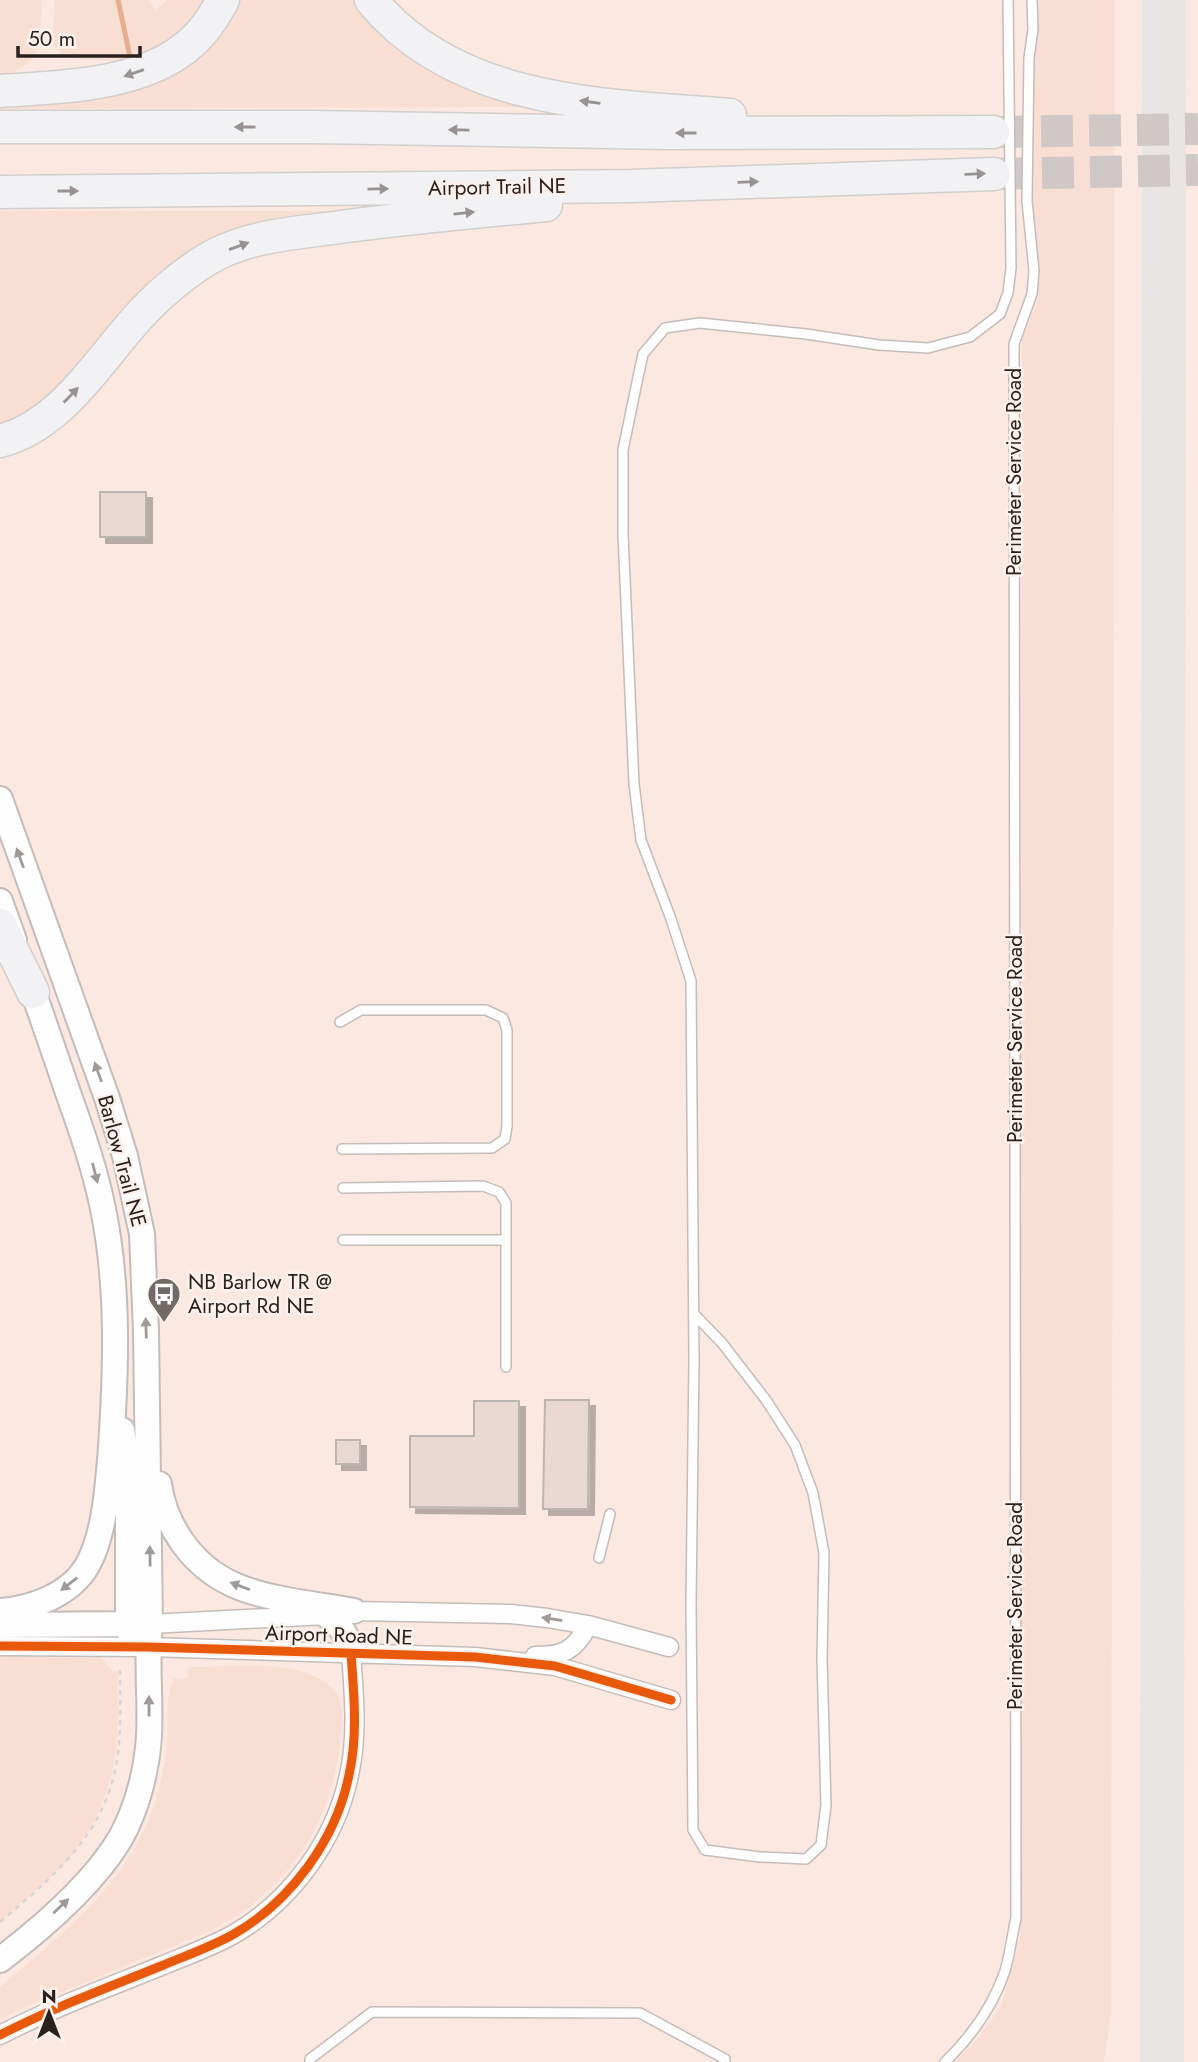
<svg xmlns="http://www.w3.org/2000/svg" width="1198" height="2062" font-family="Jost,sans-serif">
  <defs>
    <filter id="shadow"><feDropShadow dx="6" dy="6" stdDeviation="0" flood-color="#0004"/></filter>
  </defs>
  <rect width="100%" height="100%" fill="#f8f2f0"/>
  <path fill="#fbe9e1" d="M0,0H1198V2062H0Z"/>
  <path fill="#f9dfd3" d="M0,0H42C41,16 42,50 30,61C22,69 10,73 0,78Z
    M55,0H148L156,10L167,0H208L196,18L159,50L122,61L81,59L61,54L54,46L52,38Z
    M240,0H352L378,28L529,107L0,109V101L208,48L229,22Z
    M1039,0H1115L1111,2013L1104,2062H955L972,2045L1001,2007L1020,1938L1022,339L1037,303L1039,273L1032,229L1031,161L1033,73Z
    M0,211H324V218L226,239L68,387L0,430Z
    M99,1655L112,1671H118C118,1695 119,1719 117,1741C113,1786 95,1830 64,1863C45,1884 21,1902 0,1921V1656Z
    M195,1667C237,1666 294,1658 329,1685C345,1697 343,1717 341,1734C335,1805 306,1863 249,1907C221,1929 186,1941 154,1954C109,1973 65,1991 21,2009L0,2020V1987C67,1930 139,1875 160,1785C164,1767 167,1749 167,1731C168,1713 166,1695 174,1678L182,1680L189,1676L187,1673L189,1668Z"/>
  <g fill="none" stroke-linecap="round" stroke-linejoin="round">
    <path stroke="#e8ad91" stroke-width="5" d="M118,0L130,57"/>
    <path stroke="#e9e5e4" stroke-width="44" d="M1162,2062L1164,0"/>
  </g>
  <path fill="#e9d9d2" stroke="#bbb4b1" stroke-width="2" filter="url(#shadow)" d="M100,492H146V537H100Z
    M545,1400H589L588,1509H543Z
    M474,1401H519V1508L410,1507V1436H474Z
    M336,1440H360V1464H336Z"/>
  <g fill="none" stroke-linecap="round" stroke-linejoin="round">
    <path stroke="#cfc8c6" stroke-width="32" stroke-dasharray="32 16" stroke-linecap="butt" d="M993,132L1198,129
      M994,174L1198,170"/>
    <defs>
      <path id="service" d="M340,1022L361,1010H486L503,1018L507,1030V1126L505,1139L492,1148L342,1149
        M343,1188L483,1186L499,1192L506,1203V1367
        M343,1240H506
        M694,1314L722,1343L766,1400L795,1445L813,1493L824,1553L822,1659L826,1805L821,1845L806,1859L760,1857L705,1850L693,1830L691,1604L694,1360L691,981L671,919L641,840L634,784L623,534V450L636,387L643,354L665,328L700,323L806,334L879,345L928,348L970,337L1000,314L1008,293L1011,268L1008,0
        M599,1558L610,1514
        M310,2062V2059L372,2012L640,2013L725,2059V2062
        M945,2062C971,2037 993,2006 1005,1971C1010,1954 1012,1935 1016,1918L1014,344L1032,294L1034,271L1027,201L1029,58L1033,29L1032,0"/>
      <path id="minor" d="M150,1624L326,1615L354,1611L511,1614L547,1618L588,1625L669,1647
        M0,1646L148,1647L475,1657L555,1666L671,1700
        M535,1656C563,1656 575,1651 588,1625
        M0,2035C52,2008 107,1988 161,1966C185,1956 211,1947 234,1934C291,1901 336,1840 349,1775C358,1736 354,1694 351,1654"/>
      <path id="secondary" d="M0,799L107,1098L125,1156L142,1234L146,1331L150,1624C146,1661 151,1699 149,1736C147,1770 137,1809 120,1839C93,1884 42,1928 0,1960
        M0,901L14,940
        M122,1430L128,1471V1629L136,1641L148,1647
        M159,1484C165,1527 193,1566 232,1584C266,1600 317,1604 354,1611
        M314,1608C334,1618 348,1630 351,1654
        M0,1611C31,1609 70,1595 87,1566C105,1535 108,1484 111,1447C116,1371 119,1291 104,1214C96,1171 81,1129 66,1087C54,1051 41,1014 28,977
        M0,1625L143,1624"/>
      <path id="motorway" d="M371,0C457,105 605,105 730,115
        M0,91C60,87 144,86 191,43C205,31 214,16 223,0
        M0,127H313L665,133L993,132
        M0,192L631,186L994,174
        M0,441C59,426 95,366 133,323C154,298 190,267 219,253C254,236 295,233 333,228C404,218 475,212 546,205
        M0,925L33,992"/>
    </defs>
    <use href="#service" stroke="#c4bcb9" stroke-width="12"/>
    <use href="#minor" stroke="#c4bcb9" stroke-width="21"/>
    <use href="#secondary" stroke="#c4bcb9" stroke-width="28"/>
    <use href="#motorway" stroke="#d2cecc" stroke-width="35"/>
    <path stroke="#d8d6d5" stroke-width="2.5" stroke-dasharray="5 5" stroke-linecap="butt" d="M0,1922C60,1871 112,1828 119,1744C121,1719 120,1693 120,1668"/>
    <use href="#service" stroke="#fefdfd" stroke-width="9"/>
    <use href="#minor" stroke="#fefdfd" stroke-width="18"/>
    <use href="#secondary" stroke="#fefdfd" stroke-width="24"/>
    <use href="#motorway" stroke="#f2f1f3" stroke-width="32"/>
    <defs>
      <path id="cycleway" d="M0,1646L148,1647L475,1657L555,1666L671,1700
        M0,2035C52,2008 107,1988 161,1966C185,1956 211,1947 234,1934C291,1901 336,1840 349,1775C358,1736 354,1694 351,1654"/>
    </defs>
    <use href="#cycleway" stroke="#fcf1ec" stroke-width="13"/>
    <use href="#cycleway" stroke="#e8590c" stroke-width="9"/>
  </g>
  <defs><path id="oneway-solid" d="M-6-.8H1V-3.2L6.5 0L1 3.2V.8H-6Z" transform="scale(1.75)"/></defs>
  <g fill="#989392">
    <use href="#oneway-solid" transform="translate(134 73) rotate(161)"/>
    <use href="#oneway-solid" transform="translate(590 102) rotate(-172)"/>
    <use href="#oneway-solid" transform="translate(245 127) rotate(-180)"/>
    <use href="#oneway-solid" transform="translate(459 130) rotate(-179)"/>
    <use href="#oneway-solid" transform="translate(686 133) rotate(180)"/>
    <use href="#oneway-solid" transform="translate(975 174) rotate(-2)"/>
    <use href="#oneway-solid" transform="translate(748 182) rotate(-2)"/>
    <use href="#oneway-solid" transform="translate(378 189) rotate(-1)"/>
    <use href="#oneway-solid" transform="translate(68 191)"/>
    <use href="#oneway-solid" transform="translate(464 213) rotate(-6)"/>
    <use href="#oneway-solid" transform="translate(239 246) rotate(-20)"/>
    <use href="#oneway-solid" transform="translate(71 395) rotate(-46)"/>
  </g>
  <g fill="#9f9a98">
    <use href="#oneway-solid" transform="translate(20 858) rotate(-110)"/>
    <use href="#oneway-solid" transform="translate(98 1072) rotate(-110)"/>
    <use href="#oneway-solid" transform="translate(95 1173) rotate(76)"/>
    <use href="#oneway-solid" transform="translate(146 1328) rotate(-92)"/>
    <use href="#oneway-solid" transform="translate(150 1556) rotate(-91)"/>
    <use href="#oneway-solid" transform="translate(69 1584) rotate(142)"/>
    <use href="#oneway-solid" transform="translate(240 1586) rotate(-159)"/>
    <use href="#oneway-solid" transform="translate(552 1619) rotate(-171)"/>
    <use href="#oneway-solid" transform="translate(149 1706) rotate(-90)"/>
    <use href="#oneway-solid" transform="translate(61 1906) rotate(-43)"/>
  </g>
  <defs>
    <symbol id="bus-pin" viewBox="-11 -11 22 30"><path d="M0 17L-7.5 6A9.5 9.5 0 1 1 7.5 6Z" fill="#726a66" stroke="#fcf1ec"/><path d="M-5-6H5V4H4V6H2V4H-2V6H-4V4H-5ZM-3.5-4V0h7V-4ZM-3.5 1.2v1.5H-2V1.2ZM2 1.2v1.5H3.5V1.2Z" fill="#fff"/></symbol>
  </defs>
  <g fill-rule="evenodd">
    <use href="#bus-pin" x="145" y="1275" width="38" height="52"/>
  </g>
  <g text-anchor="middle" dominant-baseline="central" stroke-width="5" stroke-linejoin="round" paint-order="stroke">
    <g font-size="21" fill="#2a201c" stroke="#fcf1ec">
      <text transform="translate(497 187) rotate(-1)">Airport Trail NE</text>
      <text transform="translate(1014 472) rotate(-90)">Perimeter Service Road</text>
      <text transform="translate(1015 1039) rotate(-90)">Perimeter Service Road</text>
      <text transform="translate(122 1161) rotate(75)">Barlow Trail NE</text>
      <text transform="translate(1015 1606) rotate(-90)">Perimeter Service Road</text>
      <text transform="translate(339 1635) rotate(2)">Airport Road NE</text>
    </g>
    <g font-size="21" fill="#2a201c" stroke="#fcf1ec" text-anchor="start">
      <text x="188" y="1282">NB Barlow TR @<tspan x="188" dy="24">Airport Rd NE</tspan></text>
    </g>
  </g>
  <g transform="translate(49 2013)" stroke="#fcf1ec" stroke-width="5" paint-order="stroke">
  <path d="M0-5L12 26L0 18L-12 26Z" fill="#2a201c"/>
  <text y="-10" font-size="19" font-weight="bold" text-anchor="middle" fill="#2a201c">N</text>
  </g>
  <path d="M18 46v10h122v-10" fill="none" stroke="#2a201c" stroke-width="3.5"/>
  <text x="28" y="46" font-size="21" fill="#2a201c" stroke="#fcf1ec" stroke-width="5" paint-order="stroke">50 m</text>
</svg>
